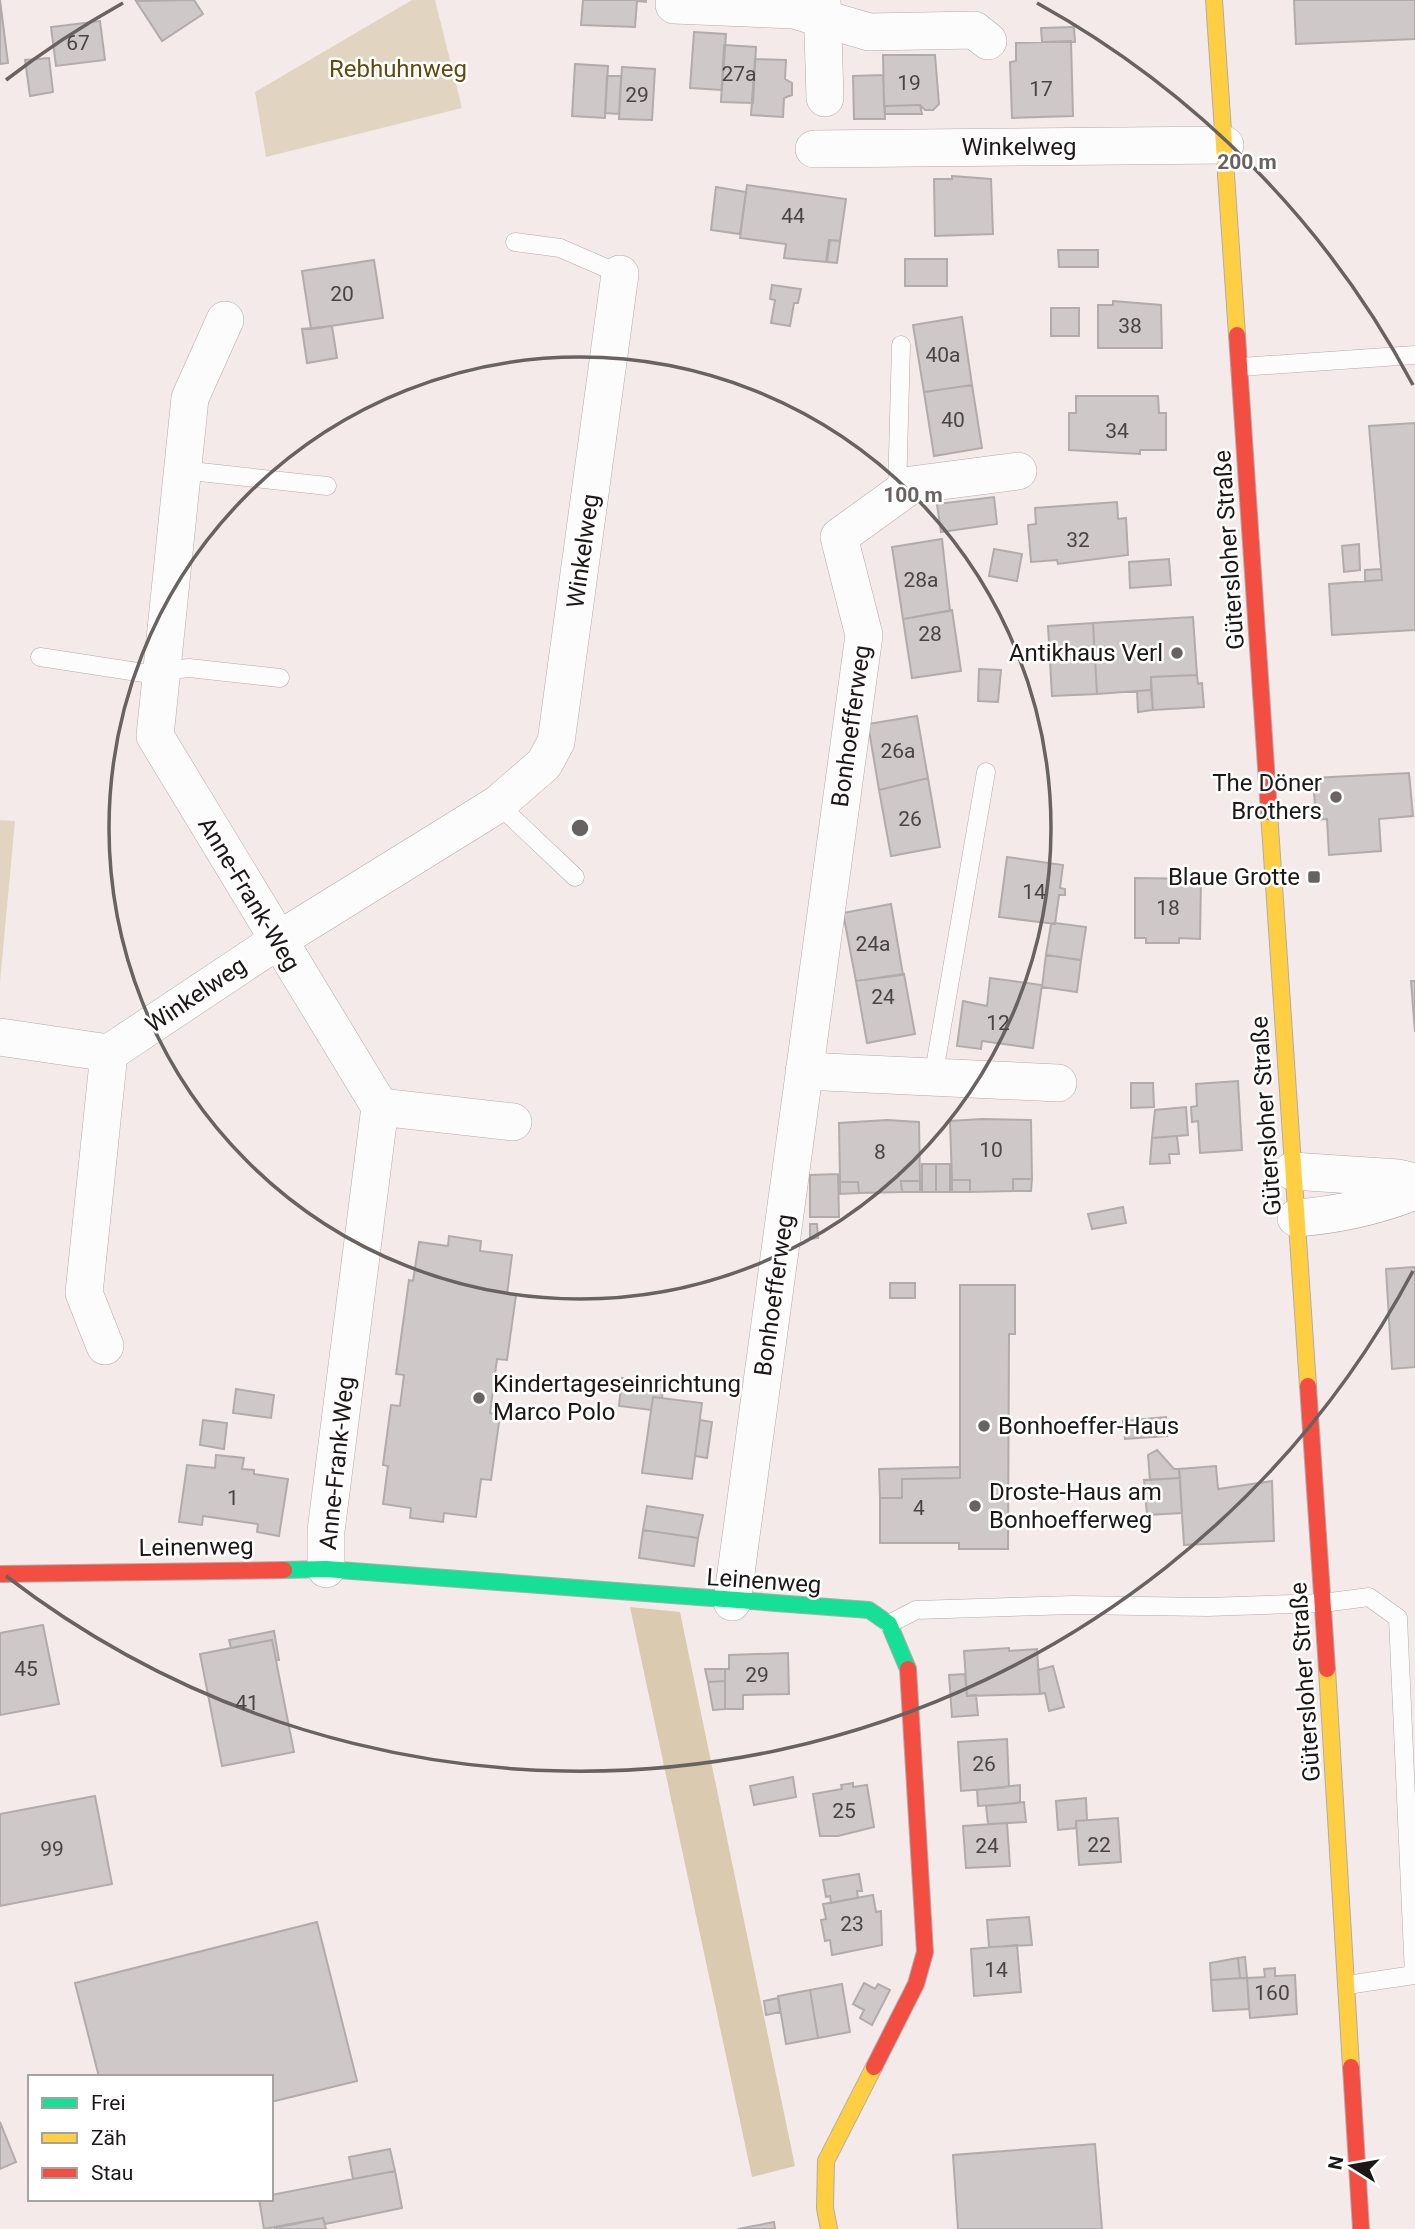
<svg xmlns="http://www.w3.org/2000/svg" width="1415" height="2229" font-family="Roboto,sans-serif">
  <rect width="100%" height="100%" fill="#f4eaea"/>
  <path fill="#e1d5c1" d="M412,0H435L462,108L266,157L255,92Z
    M0,820L15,821L0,982Z"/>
  <path fill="#dacaaf" d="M630,1607L680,1612L795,2166L752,2177Z"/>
  <path fill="#cfc8c8" stroke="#b2abac" stroke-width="2" d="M0,0L8,63L0,64Z
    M194,0L203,14L162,41L136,1Z
    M583,0H646V2L637,1L635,27L581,25Z
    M1294,0H1415V39L1296,44Z
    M100,21L105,60L56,66L51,27Z
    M1074,27L1075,42H1042L1041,28Z
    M694,32L726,34L722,90L690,88Z
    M1071,41L1073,116L1012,118L1010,62L1016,61V43Z
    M724,45L756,47L753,103L721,102Z
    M883,55H935L939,104L933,110H925L920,105L884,106Z
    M49,58L53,92L30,96L25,60Z
    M755,59L786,60L785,79L792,83V95L784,98L783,117L751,115Z
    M575,64L608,66L605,118L572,116Z
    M622,67L655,69L652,120L619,119Z
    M883,75L885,119H854L853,76Z
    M607,76H621L619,114L605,113Z
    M920,105L922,114H885V106Z
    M952,176L991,179L993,234L935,236L934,179H952Z
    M747,185L846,199L840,241L829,240L826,262L784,258L786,244L740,238Z
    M716,187L746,192L740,234L711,230Z
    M830,240L840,241L837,263L827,262Z
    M1058,250H1098V267H1059Z
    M905,259H947V286H905Z
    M374,260L383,318L311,329L302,271Z
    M772,285L801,289L798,303H794L790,326L771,323L775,300L770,299Z
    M1113,301L1161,305L1162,348H1098V305H1113Z
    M1051,308H1079V336H1051Z
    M962,317L972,385L924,392L913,325Z
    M332,326L337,358L307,363L302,329Z
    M972,385L982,448L934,456L924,392Z
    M1076,396H1158L1159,413H1166V450H1140V454L1069,450V413H1076Z
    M1415,423V630L1332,635L1329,584L1382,580L1369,426Z
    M994,497L997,524L941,532L937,504Z
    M1117,502L1118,519L1126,518L1128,555L1058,564L1057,560L1031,562L1028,525L1036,524L1035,508Z
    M942,539L950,611L903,619L892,547Z
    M1359,544L1360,570L1344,572L1342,546Z
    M994,549L1022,554L1017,581L989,576Z
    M1169,559L1171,585L1130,588L1129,562Z
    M1381,569L1382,580L1365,581V570Z
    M952,610L961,671L912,678L903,619Z
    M1193,617L1197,675L1151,677V690L1097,694L1093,623Z
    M1093,623L1097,694L1052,696L1048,626Z
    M979,669L1001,670L998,702L978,701Z
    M1197,675L1198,684L1202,683L1204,707L1153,710L1151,677Z
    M1151,690L1153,710L1138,712L1137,691Z
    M917,716L928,778L879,790L868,724Z
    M1409,773L1413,816L1379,819L1381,851L1329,855L1327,819L1316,820L1313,778Z
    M928,778L940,847L891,856L879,790Z
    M1007,857L1063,865L1060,888L1065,889V895H1059L1055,924L999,917Z
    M1135,878L1201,879L1200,939L1179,938V943H1146V938H1135Z
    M891,904L903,975L856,981L843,913Z
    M1055,923L1086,927L1081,960L1046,955L1051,924Z
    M1046,955L1081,960L1077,992L1042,987Z
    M904,974L915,1034L867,1043L856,981Z
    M990,978L1042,985L1033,1048L982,1041L981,1049L957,1046L963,1001L987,1006Z
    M1411,981H1415V1032Z
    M1238,1081L1242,1150L1200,1153L1198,1121L1192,1122L1191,1107L1197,1106L1196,1084Z
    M1131,1083H1153L1154,1107L1131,1108Z
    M1186,1107L1188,1135L1152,1138L1155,1110Z
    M982,1119L1031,1120L1032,1179H1013V1191L970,1192V1180H952L950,1121Z
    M887,1120L919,1122L920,1181H901L902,1192L859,1193L858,1182H840L839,1123Z
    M1177,1136L1179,1154H1169L1170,1163L1150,1164L1152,1138Z
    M922,1164H936V1192H922Z
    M936,1164H950V1192H936Z
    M838,1174L839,1217H810V1175Z
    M1013,1179H1032L1031,1191H1013Z
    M952,1180H970V1192H952Z
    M901,1181H920V1192H902Z
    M840,1182H858L859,1193L840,1194Z
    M1123,1207L1126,1223L1092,1229L1088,1214Z
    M810,1224H817L818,1238L810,1239Z
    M449,1236L481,1241L480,1251L512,1255L507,1294L516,1295L507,1360L497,1359L490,1413L500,1415L491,1480L481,1479L476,1517L444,1513L443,1522L410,1518L411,1508L383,1504L388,1466L383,1465L391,1405L400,1406L404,1375L396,1374L409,1280L413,1281L419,1242L448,1246Z
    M1415,1267V1367L1392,1369L1386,1269Z
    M890,1283H915V1298H890Z
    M960,1285H1015V1334H1009L1008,1549H959V1543H880V1498H902V1479L960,1478Z
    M622,1378L664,1384L662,1398L653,1397L651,1410L619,1406Z
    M236,1389L274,1395L271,1418L233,1413Z
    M653,1397L702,1403L692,1479L642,1473Z
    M1166,1417L1167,1436L1125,1439L1123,1421Z
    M203,1420L227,1423L224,1449L200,1445Z
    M700,1420L712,1422L707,1458L695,1456Z
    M1157,1450L1174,1469H1179L1180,1478L1150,1480L1148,1455Z
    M216,1455L244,1458L242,1469L254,1470V1474L288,1479L279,1536L257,1532L258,1524L203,1516L202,1525L179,1522L187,1465L215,1468Z
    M1216,1466L1218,1489L1272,1481L1274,1541L1184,1545L1179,1469Z
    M960,1467V1478L902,1479V1498H880L879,1469Z
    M1180,1478L1182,1513L1147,1515L1144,1480Z
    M647,1506L703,1515L698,1538L643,1530Z
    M643,1530L698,1538L694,1566L639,1558Z
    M43,1625L59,1704L0,1715V1633Z
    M274,1631L279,1660H276L272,1640L231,1648L229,1640Z
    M272,1640L294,1752L222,1766L200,1654Z
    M1009,1648V1651L1037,1649L1040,1694L967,1696L964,1651Z
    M788,1653L789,1694L743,1695V1709H725V1669H729V1655Z
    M1053,1666L1064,1707L1049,1711L1045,1693L1040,1694L1038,1670Z
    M705,1669H725V1681L708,1682Z
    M965,1674L967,1696L976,1695L978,1715L952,1717L949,1675Z
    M725,1681V1709L713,1710L708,1682Z
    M1007,1739L1009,1787L961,1791L958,1742Z
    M793,1777L796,1797L754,1805L750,1786Z
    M853,1783V1787L867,1785L874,1827L838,1836H820L813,1794L842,1789L841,1785Z
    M1020,1785V1803L978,1806L977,1790Z
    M95,1796L112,1884L0,1906V1814Z
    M1086,1798L1087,1820L1076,1821V1828L1058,1830L1056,1801Z
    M1024,1802L1026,1822L988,1824L986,1806Z
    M1118,1818L1121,1862L1079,1865L1076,1821Z
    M1007,1823L1010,1866L966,1868L963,1826Z
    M859,1874L862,1891H857L858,1898L831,1903L830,1896L826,1897L823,1880Z
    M873,1895L876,1912L881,1911L882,1945L832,1955L830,1940L825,1941L821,1920L826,1919L823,1904Z
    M1029,1917L1032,1945L989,1947L987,1920Z
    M317,1922L357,2081L271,2102V2077H99L75,1983Z
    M1017,1945L1021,1992L974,1996L971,1949Z
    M1245,1957L1247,1978H1240L1238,1958Z
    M1238,1958L1240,1978L1211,1980L1210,1963Z
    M1275,1968V1976L1295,1975L1297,2014L1250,2018L1247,1978L1265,1977L1264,1969Z
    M1247,1978L1249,2009L1213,2011L1211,1980Z
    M864,1983L875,1989L878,1984L890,1990L872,2025L860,2018L864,2010L853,2004Z
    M842,1984L850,2032L818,2038L810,1990Z
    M810,1990L818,2038L786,2044L778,1996Z
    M778,1998L780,2012L766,2015L764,2001Z
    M0,2122L16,2162L0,2169Z
    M1095,2144L1102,2229H958L953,2155Z
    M390,2149L395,2171L353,2179L349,2157Z
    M395,2171L402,2208L325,2224L323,2218L264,2229L259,2199H271V2195Z
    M323,2218L326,2229H275V2228Z
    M774,2222L775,2229H738Z"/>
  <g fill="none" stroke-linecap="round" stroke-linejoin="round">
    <defs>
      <path id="lane" d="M515,242L560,248L620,274
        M1240,367L1415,355
        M182,470L327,486
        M897,493L901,345
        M40,657L144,673L189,668L280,678
        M498,804L575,877
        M933,1078L986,772
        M889,1624L916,1610L1073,1605L1208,1607L1323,1603L1369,1597L1398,1618L1414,1975L1347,1985"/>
      <path id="street" d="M822,0L825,98
        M674,5L794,10L869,32L974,30L988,41
        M814,149L1225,145
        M225,320L190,398L155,736L380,1107L326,1531V1569
        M0,1037L109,1053
        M804,1071L1058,1083
        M380,1107L513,1122
        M1292,1171L1398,1178L1415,1182
        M1296,1218C1339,1215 1375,1207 1415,1191
        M105,1346L84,1293L109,1053L277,941L498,804L544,764L556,742L620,274
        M732,1602L864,635L839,537L911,485L1018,471"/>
      <path id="fast" d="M284,1570L326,1569L869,1610L889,1624L908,1669"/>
      <path id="slow" d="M1214,0L1237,335
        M1269,812L1308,1386
        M1327,1669L1351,2067
        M829,2229L825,2208L826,2161L874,2067"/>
      <path id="jam" d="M1237,335L1269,812
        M1308,1386L1327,1669
        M0,1574L284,1570
        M874,2067L916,1984L925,1952L908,1669
        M1351,2067L1361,2229"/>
    </defs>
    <use href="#lane" stroke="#b3abab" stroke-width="19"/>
    <use href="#street" stroke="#b3abab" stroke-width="38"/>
    <use href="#fast" stroke="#b3abab" stroke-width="18"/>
    <use href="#slow" stroke="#b3abab" stroke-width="18"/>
    <use href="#jam" stroke="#b3abab" stroke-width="18"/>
    <use href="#lane" stroke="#fdfcfc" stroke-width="18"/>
    <use href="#street" stroke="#fdfcfc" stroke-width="37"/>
    <use href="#fast" stroke="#16e098" stroke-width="16"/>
    <use href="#slow" stroke="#ffcf43" stroke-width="16"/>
    <use href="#jam" stroke="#f24e42" stroke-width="16"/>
  </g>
  <g fill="none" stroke="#686261" stroke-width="3.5">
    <circle cx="580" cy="828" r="471"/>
    <path d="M1413 1271A943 943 0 0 1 6 1576M6 80A943 943 0 0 1 123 3M1037 3A943 943 0 0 1 1413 385"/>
  </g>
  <g fill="#686261" stroke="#fff" stroke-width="2.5">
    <circle cx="1177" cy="653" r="7"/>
    <circle cx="1336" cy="797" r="7"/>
    <rect x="1307" y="870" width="14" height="14" rx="3.5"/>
    <circle cx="479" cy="1398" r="7"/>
    <circle cx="984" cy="1426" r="7"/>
    <circle cx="975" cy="1506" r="7"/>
  </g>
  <g text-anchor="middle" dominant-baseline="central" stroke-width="5" stroke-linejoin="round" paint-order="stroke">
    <g font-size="21" fill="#4a4443">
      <text x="78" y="43">67</text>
      <text x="739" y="74">27a</text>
      <text x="909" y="83">19</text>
      <text x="1041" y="89">17</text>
      <text x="637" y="95">29</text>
      <text x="793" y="216">44</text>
      <text x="342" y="294">20</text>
      <text x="1130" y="326">38</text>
      <text x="943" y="355">40a</text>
      <text x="953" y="420">40</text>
      <text x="1117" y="431">34</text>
      <text x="1078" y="540">32</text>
      <text x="921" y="580">28a</text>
      <text x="930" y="634">28</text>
      <text x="898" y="751">26a</text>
      <text x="910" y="819">26</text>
      <text x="1034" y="892">14</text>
      <text x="1168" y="908">18</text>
      <text x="873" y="944">24a</text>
      <text x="883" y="997">24</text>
      <text x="998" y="1023">12</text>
      <text x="991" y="1150">10</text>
      <text x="880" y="1152">8</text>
      <text x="233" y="1498">1</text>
      <text x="919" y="1508">4</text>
      <text x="26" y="1669">45</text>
      <text x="757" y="1675">29</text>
      <text x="247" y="1703">41</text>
      <text x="984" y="1764">26</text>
      <text x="844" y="1811">25</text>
      <text x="1099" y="1845">22</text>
      <text x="987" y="1846">24</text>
      <text x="52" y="1849">99</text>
      <text x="852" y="1924">23</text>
      <text x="996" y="1970">14</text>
      <text x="1272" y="1993">160</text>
    </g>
    <g font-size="24" fill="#604a0f" stroke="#fff">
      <text x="398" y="69">Rebhuhnweg</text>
    </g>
    <g font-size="24" fill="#1d1817" stroke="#fff">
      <text x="1019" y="147">Winkelweg</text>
      <text transform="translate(1229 550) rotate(-94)">Gütersloher Straße</text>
      <text transform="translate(583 551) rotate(-82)">Winkelweg</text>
      <text transform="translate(851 726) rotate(-82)">Bonhoefferweg</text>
      <text transform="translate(249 894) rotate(59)">Anne-Frank-Weg</text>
      <text transform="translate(196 995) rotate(-34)">Winkelweg</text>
      <text transform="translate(1266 1116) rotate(-94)">Gütersloher Straße</text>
      <text transform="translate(774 1295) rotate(-82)">Bonhoefferweg</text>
      <text transform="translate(337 1463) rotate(-84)">Anne-Frank-Weg</text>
      <text transform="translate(196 1547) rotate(-1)">Leinenweg</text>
      <text transform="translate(764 1581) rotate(4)">Leinenweg</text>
      <text transform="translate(1305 1682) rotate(-94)">Gütersloher Straße</text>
    </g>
    <g font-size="24" fill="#1d1817" stroke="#fff" text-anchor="end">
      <text x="1163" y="653">Antikhaus Verl</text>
      <text x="1322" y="783">The Döner<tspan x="1322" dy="28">Brothers</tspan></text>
      <text x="1300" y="877">Blaue Grotte</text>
      <text x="493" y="1384" text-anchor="start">Kindertageseinrichtung<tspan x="493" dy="28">Marco Polo</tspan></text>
      <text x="998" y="1426" text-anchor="start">Bonhoeffer-Haus</text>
      <text x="989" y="1492" text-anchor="start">Droste-Haus am<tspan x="989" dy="28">Bonhoefferweg</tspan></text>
    </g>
  </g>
  <circle cx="580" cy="828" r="10" fill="#686261" stroke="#fff" stroke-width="3.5"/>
  <g font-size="21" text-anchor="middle" font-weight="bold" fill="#686261" stroke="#fff" stroke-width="5" stroke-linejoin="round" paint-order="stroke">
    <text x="1247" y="169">200 m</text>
    <text x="913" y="502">100 m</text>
  </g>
  <rect x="28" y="2075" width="245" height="126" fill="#ffffff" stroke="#a5a3a2" stroke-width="2"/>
  <rect x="42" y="2098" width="35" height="10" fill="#16e098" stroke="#a5a3a2" stroke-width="2"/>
  <text x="91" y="2110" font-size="21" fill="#1d1817">Frei</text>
  <rect x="42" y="2133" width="35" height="10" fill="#ffcf43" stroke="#a5a3a2" stroke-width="2"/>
  <text x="91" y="2145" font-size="21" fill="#1d1817">Zäh</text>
  <rect x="42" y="2168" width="35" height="10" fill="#f24e42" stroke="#a5a3a2" stroke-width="2"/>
  <text x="91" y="2180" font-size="21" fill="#1d1817">Stau</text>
  <g transform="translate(1352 2166) rotate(281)" stroke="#ffffff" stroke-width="5" paint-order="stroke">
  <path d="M0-5L12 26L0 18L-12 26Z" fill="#1d1817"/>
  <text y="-10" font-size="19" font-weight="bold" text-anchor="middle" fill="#1d1817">N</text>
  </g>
</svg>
